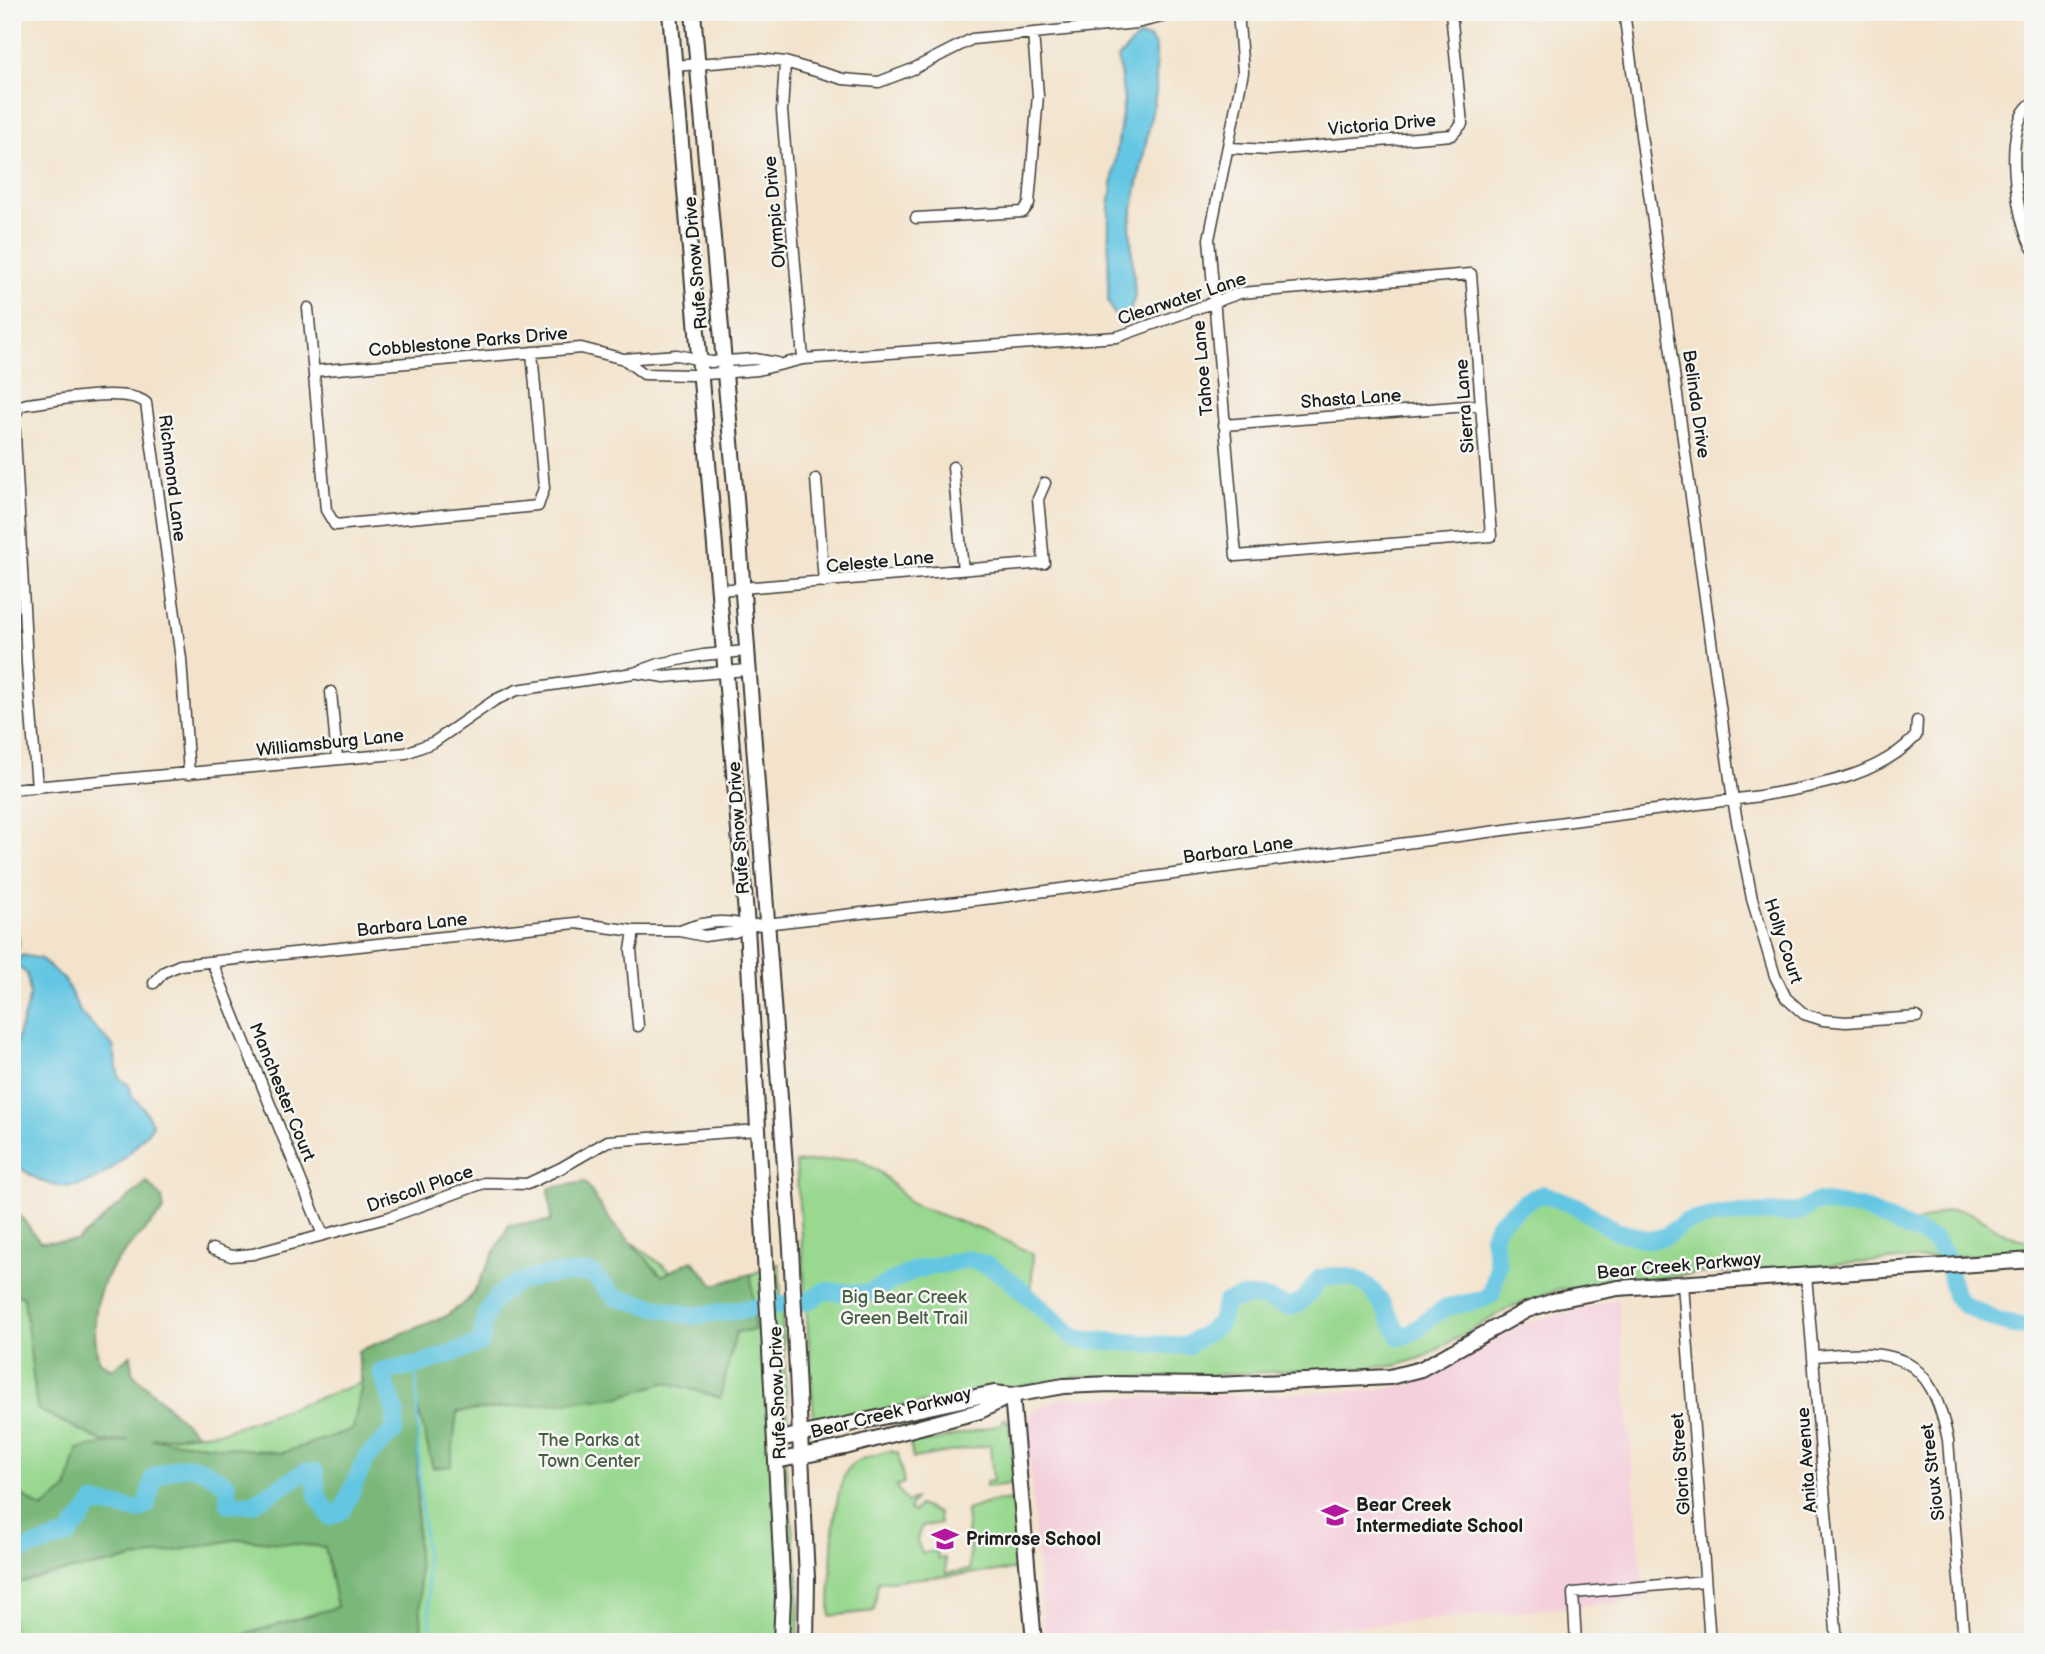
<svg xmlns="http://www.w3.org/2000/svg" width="2045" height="1654" font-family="'Balsamiq Sans',sans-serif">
  <rect width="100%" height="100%" fill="#f6f6f2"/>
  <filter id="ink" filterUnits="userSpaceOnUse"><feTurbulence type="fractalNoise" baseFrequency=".0143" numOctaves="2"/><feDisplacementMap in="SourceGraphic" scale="14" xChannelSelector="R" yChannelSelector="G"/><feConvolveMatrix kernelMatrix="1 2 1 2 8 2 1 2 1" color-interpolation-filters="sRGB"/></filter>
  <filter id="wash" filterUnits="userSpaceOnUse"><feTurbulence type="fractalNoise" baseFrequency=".00686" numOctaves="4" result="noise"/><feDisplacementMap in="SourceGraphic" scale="28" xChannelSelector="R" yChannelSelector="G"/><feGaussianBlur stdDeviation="1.57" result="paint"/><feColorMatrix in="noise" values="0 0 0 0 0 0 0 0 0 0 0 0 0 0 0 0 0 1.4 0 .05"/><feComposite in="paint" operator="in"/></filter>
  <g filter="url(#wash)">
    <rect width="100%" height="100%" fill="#f3e3cc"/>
    <path fill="#f4cfdc" d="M1618,1299L1644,1600L1187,1642H1044L1027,1430L1032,1411L1063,1398L1272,1394L1375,1390L1409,1385L1526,1323Z"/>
    <path fill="#98d88f" stroke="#5a7a56" stroke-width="2" d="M857,1158L881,1173L911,1204L990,1233L1033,1254L1031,1300L1076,1339L1187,1346L1219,1324L1226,1302C1233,1300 1242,1297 1249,1297C1291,1297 1285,1327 1320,1278C1369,1267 1380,1300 1400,1337C1419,1333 1426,1319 1442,1310C1455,1303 1472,1305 1491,1295L1498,1267L1493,1236L1498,1224L1526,1201L1543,1194C1579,1204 1612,1241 1650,1240C1666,1239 1674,1226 1688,1221C1724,1209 1762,1216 1798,1212C1811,1210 1813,1200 1833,1202C1858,1204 1880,1220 1904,1223C1927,1225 1943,1205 1965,1211C1988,1218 2006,1242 2033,1240V1251L1692,1274L1558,1290L1513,1306L1424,1357L1394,1366L1169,1377H1077L818,1420L814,1418L796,1163Z
      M591,1218L634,1244L696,1290L706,1291L779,1264L788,1421L781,1426L799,1588L798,1642H12V1293L24,1296L37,1409L104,1442L221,1432L361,1383L358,1351C395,1337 451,1326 474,1292Z
      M1005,1418L1009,1423L1015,1476L1012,1484L986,1487V1482L993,1481L990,1445L913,1458L910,1442L933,1441L999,1425Z
      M890,1451L898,1453L904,1483L896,1486L907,1503L915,1499L909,1509L914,1512L919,1505L938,1513L940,1523L921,1527L917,1540L922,1553L937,1551L938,1558H945L946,1573L970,1570L969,1545L975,1543L968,1535L966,1510L991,1502L1014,1500L1022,1569L878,1582L874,1611L830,1616C831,1587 829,1478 854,1463C864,1457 879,1454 890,1451Z"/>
    <path fill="#7ab87a" stroke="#4b6a4b" stroke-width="2" d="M147,1182L162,1198L164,1210C146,1230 115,1258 104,1281C93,1304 93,1338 99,1361L112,1369L131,1355L132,1373L197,1434L151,1439L282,1453L353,1429L362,1383L358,1351L444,1317L470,1299L509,1225L551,1221L549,1188L585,1182L609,1219L662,1276L692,1260L714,1285L751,1274L755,1330L736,1332L720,1398L666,1382L620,1397L457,1412L451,1466L433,1468L418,1408L417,1537L422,1635L415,1642H234L229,1639L337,1607L325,1547L239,1539L48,1575L12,1585V1488L42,1509L67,1489L77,1449L129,1440L104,1442L37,1409L24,1297L12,1293V1205L40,1242L77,1241Z"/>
    <path fill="#64c6e2" stroke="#40717f" stroke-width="2" d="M1138,37L1150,38L1156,48V92L1130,224L1135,296L1129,314L1114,315L1108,301L1109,207L1124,100L1118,58Z
      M12,922C19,936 24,946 12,958Z
      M22,955L41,959L65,980L80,1012L113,1046L119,1078L129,1085L132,1096L143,1107L153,1125C115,1175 68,1215 12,1160V1121L19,1097L14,1050L30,995L27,974L15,964Z"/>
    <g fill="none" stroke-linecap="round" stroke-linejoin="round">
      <path stroke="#64c6e2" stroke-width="2.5" d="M416,1366L419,1472L432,1642"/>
      <path stroke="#64c6e2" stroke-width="18" d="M12,1549H27L68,1536L94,1503L138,1510L146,1506L154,1477C190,1461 195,1462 227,1485L229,1504H252L305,1472H315L317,1495L330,1516L343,1510L366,1458L394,1431L396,1413L381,1371L416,1366L481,1343C483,1336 482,1328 484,1321C498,1273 551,1274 591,1273L615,1297L693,1316L809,1301L824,1291L866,1294L915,1270L969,1259L991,1267L1009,1279L1076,1339L1187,1346L1219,1324L1226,1302C1233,1300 1242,1297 1249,1297C1291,1297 1285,1328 1320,1278C1369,1267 1380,1300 1400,1337C1418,1333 1426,1319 1442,1310C1455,1302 1472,1306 1491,1295L1498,1266L1493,1236L1498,1224L1526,1201L1543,1194L1574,1205L1616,1231L1650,1240L1666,1236L1685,1222L1718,1215L1799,1212L1816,1202L1861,1208L1934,1240L1946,1256L1955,1296L1963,1304L1997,1321L2033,1329"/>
    </g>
  </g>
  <g filter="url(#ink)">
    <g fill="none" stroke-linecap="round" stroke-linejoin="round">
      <defs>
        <path id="street" d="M1624,12L1733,800L1752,899L1775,976L1786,998L1804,1014L1823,1020L1846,1022L1917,1017
          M785,62L782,111L803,359
          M674,66L759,59L785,62L843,79L879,82L913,69L972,39L1137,23L1182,12
          M2033,103C2001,120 2016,223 2033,249
          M1230,148L1269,150L1452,135L1462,124L1451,12
          M916,218L1023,212L1029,204L1038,95L1033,33
          M308,308L326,510L335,525L538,506L544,488L532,352
          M624,359L644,374L693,375L758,370L803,359L1117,337L1240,293L1471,274L1491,536L1236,556L1209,239L1243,72L1238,12
          M314,371L581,348L624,359L677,355L711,362L755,359L777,363
          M1224,425L1480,405
          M953,467L963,570
          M816,479L824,582
          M719,590L1044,563L1038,499L1045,483
          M638,673L665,677L747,670
          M331,692L337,759
          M37,787L27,664L14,417L20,406L27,404C54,401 126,386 146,403L181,659L189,774
          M12,789L406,753L434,742L495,700L517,690L634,673L659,664L703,655L746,651
          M634,931L631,950L638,1026
          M680,931C701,922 725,919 747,926L993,898L1760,796C1813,786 1877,778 1916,736L1917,721
          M212,962L323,1235
          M154,983L164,972L180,965L576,923L634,931H680L704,936L735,932L747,926
          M212,1249L231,1256L253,1254L390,1217L484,1183L527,1184L561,1168L608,1141L758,1130
          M1806,1275L1837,1642
          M1683,1284L1710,1642
          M1815,1356C1896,1349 1930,1351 1948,1440L1964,1642
          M1576,1642L1573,1593L1705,1581"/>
        <path id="secondary" d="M670,12L747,926L776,1461L783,1596L781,1642
          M693,12L736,498L791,1248L807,1578L806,1642
          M1012,1395L1034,1642
          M775,1440L994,1393L1012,1395L1064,1386L1111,1384L1216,1385L1390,1377L1421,1369L1527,1310L1557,1300L1618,1288L2033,1260
          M776,1461L845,1447L980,1411L1012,1395"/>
      </defs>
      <use href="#street" stroke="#3c3a36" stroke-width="13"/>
      <use href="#secondary" stroke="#3c3a36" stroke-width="18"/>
      <use href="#street" stroke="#fff" stroke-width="10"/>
      <use href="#secondary" stroke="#fff" stroke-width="14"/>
    </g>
  </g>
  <defs>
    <symbol id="school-bare" viewBox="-9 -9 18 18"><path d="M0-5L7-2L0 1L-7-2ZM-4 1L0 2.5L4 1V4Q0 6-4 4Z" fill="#b5179e" stroke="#f6f6f2" stroke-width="2.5" paint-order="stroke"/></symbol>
  </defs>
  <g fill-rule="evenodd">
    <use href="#school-bare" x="1316" y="1496" width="38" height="38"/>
    <use href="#school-bare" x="926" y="1520" width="38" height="38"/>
  </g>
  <g text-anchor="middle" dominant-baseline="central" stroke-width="5" stroke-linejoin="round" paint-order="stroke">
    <g font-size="18" fill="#1c1c1c" stroke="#f6f6f2">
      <text transform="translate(1382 125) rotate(-5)">Victoria Drive</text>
      <text transform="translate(775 212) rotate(-95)">Olympic Drive</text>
      <text transform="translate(696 263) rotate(-95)">Rufe Snow Drive</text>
      <text transform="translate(1182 299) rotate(-18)">Clearwater Lane</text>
      <text transform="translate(468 342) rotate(-5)">Cobblestone Parks Drive</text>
      <text transform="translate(1203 368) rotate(-95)">Tahoe Lane</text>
      <text transform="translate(1351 399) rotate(-4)">Shasta Lane</text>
      <text transform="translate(1696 404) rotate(82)">Belinda Drive</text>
      <text transform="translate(1465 406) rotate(-94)">Sierra Lane</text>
      <text transform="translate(172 478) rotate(83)">Richmond Lane</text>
      <text transform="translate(880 562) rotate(-5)">Celeste Lane</text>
      <text transform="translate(330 743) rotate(-6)">Williamsburg Lane</text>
      <text transform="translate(739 828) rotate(-94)">Rufe Snow Drive</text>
      <text transform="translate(1238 850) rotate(-8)">Barbara Lane</text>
      <text transform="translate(412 925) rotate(-6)">Barbara Lane</text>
      <text transform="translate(1783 941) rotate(72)">Holly Court</text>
      <text transform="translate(282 1092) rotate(68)">Manchester Court</text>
      <text transform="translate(420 1189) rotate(-19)">Driscoll Place</text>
      <text transform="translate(1679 1266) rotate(-5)">Bear Creek Parkway</text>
      <text transform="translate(778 1393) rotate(-92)">Rufe Snow Drive</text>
      <text transform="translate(891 1413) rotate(-14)">Bear Creek Parkway</text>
      <text transform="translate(1807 1460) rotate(-94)">Anita Avenue</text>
      <text transform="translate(1681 1464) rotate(-94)">Gloria Street</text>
      <text transform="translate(1933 1472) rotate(-97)">Sioux Street</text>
    </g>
    <g font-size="18" fill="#475e44" stroke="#f6f6f2">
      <text x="904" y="1297">Big Bear Creek<tspan x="904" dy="21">Green Belt Trail</tspan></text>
      <text x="589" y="1440">The Parks at<tspan x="589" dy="21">Town Center</tspan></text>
    </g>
    <g font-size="18" font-weight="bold" fill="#1c1c1c" stroke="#f6f6f2" text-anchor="start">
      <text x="1356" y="1505">Bear Creek<tspan x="1356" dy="21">Intermediate School</tspan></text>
      <text x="966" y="1539">Primrose School</text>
    </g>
  </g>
  <rect width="2045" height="1654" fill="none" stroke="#f6f6f2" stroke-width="42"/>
</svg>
